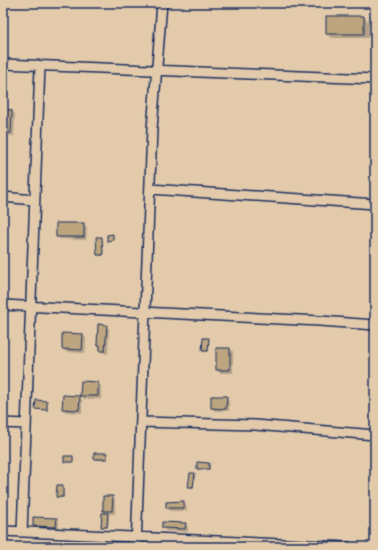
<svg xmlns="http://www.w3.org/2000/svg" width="378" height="550" font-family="Mali,sans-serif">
  <rect width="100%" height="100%" fill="#e2caab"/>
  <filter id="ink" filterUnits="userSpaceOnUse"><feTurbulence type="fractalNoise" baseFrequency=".025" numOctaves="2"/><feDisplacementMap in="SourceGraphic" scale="8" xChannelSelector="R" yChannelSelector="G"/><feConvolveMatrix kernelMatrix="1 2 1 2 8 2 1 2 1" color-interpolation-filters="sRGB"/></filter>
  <g filter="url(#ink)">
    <path fill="#0003" d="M364,17L369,22V38H332L327,34Z
      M3,110L12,111L15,114L14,136L3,135Z
      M83,224L87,227L86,240L60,239L57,236Z
      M102,238L104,256H100L98,255Z
      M106,326L109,329L108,354L104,353L98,345Z
      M83,335L86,338L85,353L66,352L63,349Z
      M209,339V352H204L203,350Z
      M230,349L233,352V373H220L217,370Z
      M98,383L101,386V399H84L81,395Z
      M79,397L82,400V413L66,412L63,409Z
      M226,397L229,401V411H215L212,408Z
      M47,402L48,411L36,409Z
      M95,454H107L108,460H96Z
      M73,457L74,463L65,462Z
      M209,464L210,470L198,468Z
      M195,474L194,488H190L189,486Z
      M63,486L64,498H59L57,496Z
      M112,497L115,500V514H107L109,515L108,528H104L102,526L107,514L104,511Z
      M183,502L186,505L187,511H170L167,508Z
      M56,519L59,522V529L37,528L34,525Z
      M185,524L188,527V532L166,531L163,528Z"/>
    <path fill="#bca57f" stroke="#1b2f5e" d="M326,16H364V34H326Z
      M3,109L12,110L11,133H3Z
      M56,223H84V237H56Z
      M113,234V240L107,241V235Z
      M96,237H102L103,255H97Z
      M98,324L107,325L105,351H100V345H97Z
      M62,333L83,334L82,350L62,349Z
      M203,338H209L208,351H202Z
      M216,348H230V370H216Z
      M81,381L98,382V396H80Z
      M63,395L80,396L79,410L62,409Z
      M211,396H227L226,409L211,408Z
      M36,400L47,401V410L35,409Z
      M94,453H107V459H94Z
      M64,456H73V462H64Z
      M197,462L209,463V469H197Z
      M190,473H195L193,487H188Z
      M57,485H63V497H56Z
      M103,496H113L112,511H103Z
      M184,501V508H166V502Z
      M102,513H108L107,527H101Z
      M33,517L57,518L56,527L33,526Z
      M162,522L186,523L185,529L162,528Z"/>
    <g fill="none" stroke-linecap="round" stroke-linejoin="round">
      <defs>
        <path id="minor" d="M3,64L375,79
          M150,189L375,204
          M3,197L34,200
          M3,305L320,321L375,325
          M141,422L255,425L375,435
          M3,423L25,424
          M3,531L348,547
          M22,532L40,66
          M136,547L152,129L162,3"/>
      </defs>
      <use href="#minor" stroke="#1b2f5e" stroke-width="12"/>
      <use href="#minor" stroke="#e2caab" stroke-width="9"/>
    </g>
  </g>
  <rect width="378" height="550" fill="none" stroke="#e2caab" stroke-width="16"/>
  <rect x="8" y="8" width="362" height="534" fill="none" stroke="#1b2f5e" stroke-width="1.5" filter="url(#ink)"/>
</svg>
